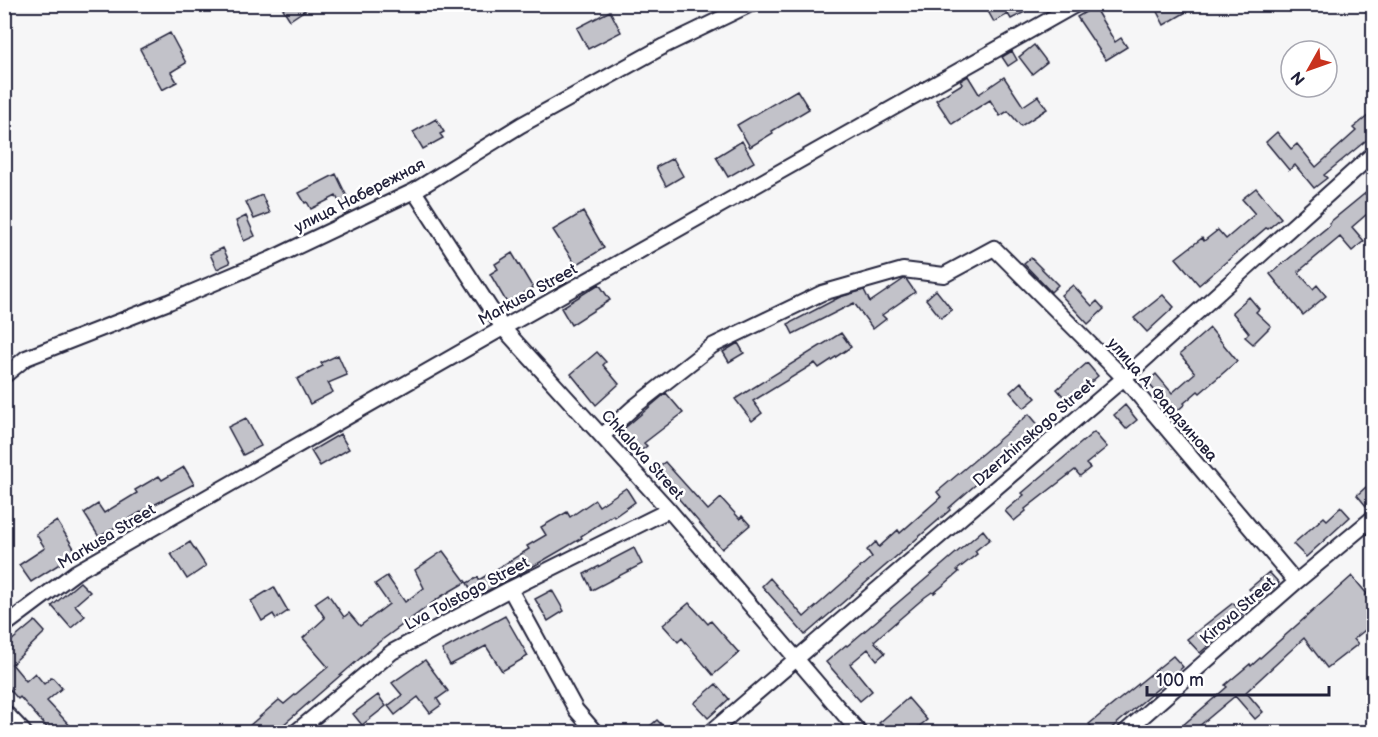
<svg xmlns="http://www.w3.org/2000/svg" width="1378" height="737" font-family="'Balsamiq Sans',sans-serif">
  <rect width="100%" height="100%" fill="#f6f6f7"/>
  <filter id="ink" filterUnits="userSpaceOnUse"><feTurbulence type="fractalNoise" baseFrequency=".0167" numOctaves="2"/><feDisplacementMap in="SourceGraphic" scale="12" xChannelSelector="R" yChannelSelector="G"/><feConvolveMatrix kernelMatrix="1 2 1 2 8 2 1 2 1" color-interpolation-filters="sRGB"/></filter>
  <g filter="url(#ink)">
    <path fill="#c2c2c9" stroke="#22223b" stroke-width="1.5" d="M280,4H314L290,20Z
      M984,4H1025L1022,6L1025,12L1011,19L1008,14L994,22Z
      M1153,4H1200L1164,25Z
      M1094,7L1115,42L1121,38L1127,47L1106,60L1077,17Z
      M610,11L621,32L588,49L577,28Z
      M170,33L186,63L171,72L177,82L162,90L140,49Z
      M1034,45L1047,62L1032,74L1019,57Z
      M1012,51L1017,60L1008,66L1002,57Z
      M968,76L979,94L1004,77L1023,106L1038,96L1047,109L1021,126L1008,111L1000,116L990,100L952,124L936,100L962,84L960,81Z
      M797,90L809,109L772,131L773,133L750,147L737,125Z
      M1374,111V134L1324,175L1327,178L1314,188L1295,165L1289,170L1266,142L1277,132L1291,149L1297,144L1316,167L1356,131L1353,128Z
      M436,119L444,132L440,134L443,138L423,149L413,132Z
      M742,141L754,162L728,177L716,157Z
      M673,158L683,176L666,186L656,167Z
      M336,174L350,203L342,207L336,196L311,209L307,202L305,203L299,193Z
      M1374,186V222L1367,214L1352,227L1364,241L1352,251L1340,237L1298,272L1313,289L1317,285L1326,296L1303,315L1270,274L1330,225L1329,223Z
      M1256,188L1281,218L1268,229L1266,228L1199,285L1176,258L1202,238L1204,241L1218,230L1226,239L1255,214L1242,199Z
      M262,195L270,213L254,219L246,202Z
      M583,212L604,248L576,265L553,230Z
      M246,216L255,236L244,241L236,221Z
      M223,248L230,263L217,269L210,254Z
      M512,253L533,288L507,303L490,274L498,269L495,264Z
      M1031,258L1058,285L1051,292L1024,264Z
      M904,279H906L915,292L882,315L886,319L873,329L854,303L793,334L788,324L840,297L864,290L870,302Z
      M599,284L610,300L571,325L561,308Z
      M1073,285L1092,306L1097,301L1104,309L1088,324L1061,295Z
      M936,290L952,310L941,318L926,299Z
      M1163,295L1174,307L1147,332L1134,318Z
      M1249,297L1259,309L1256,312L1271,326L1253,344L1245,337L1249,333L1232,312Z
      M1210,328L1237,361L1200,393L1198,391L1184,403L1185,404L1175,413L1147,382L1156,374L1172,393L1195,373L1180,354Z
      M841,333L851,347L819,368L815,363L753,401L762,413L752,421L735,399Z
      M738,343L744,353L729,362L723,352Z
      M597,352L606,362L603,365L619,384L596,405L571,374Z
      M338,355L347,375L328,383L333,392L310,404L297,379L323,366L321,363Z
      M1087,363L1098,376L1068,402L1057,389Z
      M1021,382L1036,398L1024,408L1010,392Z
      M666,393L683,413L644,443L647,446L638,453L620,432Z
      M1125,405L1137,420L1126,429L1114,415Z
      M1029,414L1040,427L979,479L981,480L949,508L950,510L805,635L762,586L770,578L804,617L872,557L867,550L876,542L879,547L898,530L900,533L941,497L937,492Z
      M246,418L261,446L243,455L228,427Z
      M1094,432L1107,447L1086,464L1090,468L1080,476L1075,470L1025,509L1026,511L1014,521L1005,511L1024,495L1022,493Z
      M340,434L349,449L320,466L311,451Z
      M665,462L708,510L721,498L740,519L742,516L750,525L722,549L654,470Z
      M184,467L194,484L146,509L99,537L84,513L98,504L104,513L137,493L135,490L159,476L162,480Z
      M1374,480V499L1366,506L1357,495Z
      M626,488L635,502L614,517L613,515L581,536L582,538L520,574L475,597L467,583L478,577L479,580L529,549L527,546L546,535L541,527L567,512L570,517L595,500L599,506Z
      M1341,507L1350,517L1306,557L1293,544L1324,517L1327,520Z
      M57,521L77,553L31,582L19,565L45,548L36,534Z
      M983,530L990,539L975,551L977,554L957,570L959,572L934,593L932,592L925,597L874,641L885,653L877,660L868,649L850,664L872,691L860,701L826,662L846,645L847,646Z
      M190,542L206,566L187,579L171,554Z
      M634,548L642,564L592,590L584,574Z
      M443,551L466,582L442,596L379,642L275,732H254L249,726L279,700L284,704L328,667L303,638L325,618L315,603L328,594L344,617L349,613L360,626L389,604L375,584L387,576L405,602L424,588L415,570Z
      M1269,572L1279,583L1259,600L1249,589Z
      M1352,576L1367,594L1365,596L1374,607V623L1354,639L1358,644L1327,668L1304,638L1246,692L1263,712L1255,719L1235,696L1192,732H1175L1227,687L1225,685L1250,664L1251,666Z
      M80,582L90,592L75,605L85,616L71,628L52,606Z
      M274,587L288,611L276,619L273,614L262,621L251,601Z
      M552,590L564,611L548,621L535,599Z
      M689,603L708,624L711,621L739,653L713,675L682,638L678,642L663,625Z
      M1233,603L1243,615L1200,653L1187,639Z
      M505,616L528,656L502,671L486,646L450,665L442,650Z
      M35,621L45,632L12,664L26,681L35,673L44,684L52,677L62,688L47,701L76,732H51L20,697L18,699L4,683V647Z
      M1173,656L1183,667L1107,732H1097L1089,724Z
      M425,660L448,691L437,699L441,705L430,713L418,697L395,715L388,706L402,695L392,683Z
      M716,684L729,699L708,718L694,703Z
      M378,695L386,706L362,725L353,714Z
      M908,698L927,720L912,732H888L879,723Z
      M657,720L669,732H643Z"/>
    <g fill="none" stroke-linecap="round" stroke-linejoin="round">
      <defs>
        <path id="minor" d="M414,191L503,328L669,510L859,732
          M4,376L26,358L169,302L271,259L414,191L521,125L664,46L751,4
          M603,435L634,407L712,346L822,293L903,270L944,275L994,248L1124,378L1296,582
          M510,589L576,710L595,732
          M4,626L76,572L503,328L1077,4
          M4,711L24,732
          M296,732L392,652L510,589L669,510
          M711,732L1124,378L1374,153
          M1125,732L1296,582L1374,517"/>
      </defs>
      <use href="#minor" stroke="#22223b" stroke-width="18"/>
      <use href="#minor" stroke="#fff" stroke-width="14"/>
    </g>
  </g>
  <g text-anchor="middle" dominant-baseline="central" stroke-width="5" stroke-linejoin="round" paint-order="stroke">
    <g font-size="16" fill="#22223b" stroke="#fff">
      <text transform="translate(360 196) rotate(-27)">улица Набережная</text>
      <text transform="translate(528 295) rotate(-29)">Markusa Street</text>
      <text transform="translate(1162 400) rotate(49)">улица А. Фардзинова</text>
      <text transform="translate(1034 433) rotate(-41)">Dzerzhinskogo Street</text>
      <text transform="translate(642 455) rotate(48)">Chkalova Street</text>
      <text transform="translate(107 537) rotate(-31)">Markusa Street</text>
      <text transform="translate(467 594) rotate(-28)">Lva Tolstogo Street</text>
      <text transform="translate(1238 611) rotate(-41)">Kirova Street</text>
    </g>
  </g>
  <rect width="1378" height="737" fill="none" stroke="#fff" stroke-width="24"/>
  <rect x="12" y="12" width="1354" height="713" fill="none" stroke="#22223b" stroke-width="2" filter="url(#ink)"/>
  <g transform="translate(1309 69) rotate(230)"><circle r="28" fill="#ffffff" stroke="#a7a7b1" stroke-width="1.5"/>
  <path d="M0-4.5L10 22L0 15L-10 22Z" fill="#c8321e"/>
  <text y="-9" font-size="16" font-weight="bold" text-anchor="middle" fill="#22223b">N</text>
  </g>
  <path d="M1147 686v9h182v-9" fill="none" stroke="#22223b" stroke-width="3"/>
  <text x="1156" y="686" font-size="18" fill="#22223b" stroke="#ffffff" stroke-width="4.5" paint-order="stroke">100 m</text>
</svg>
